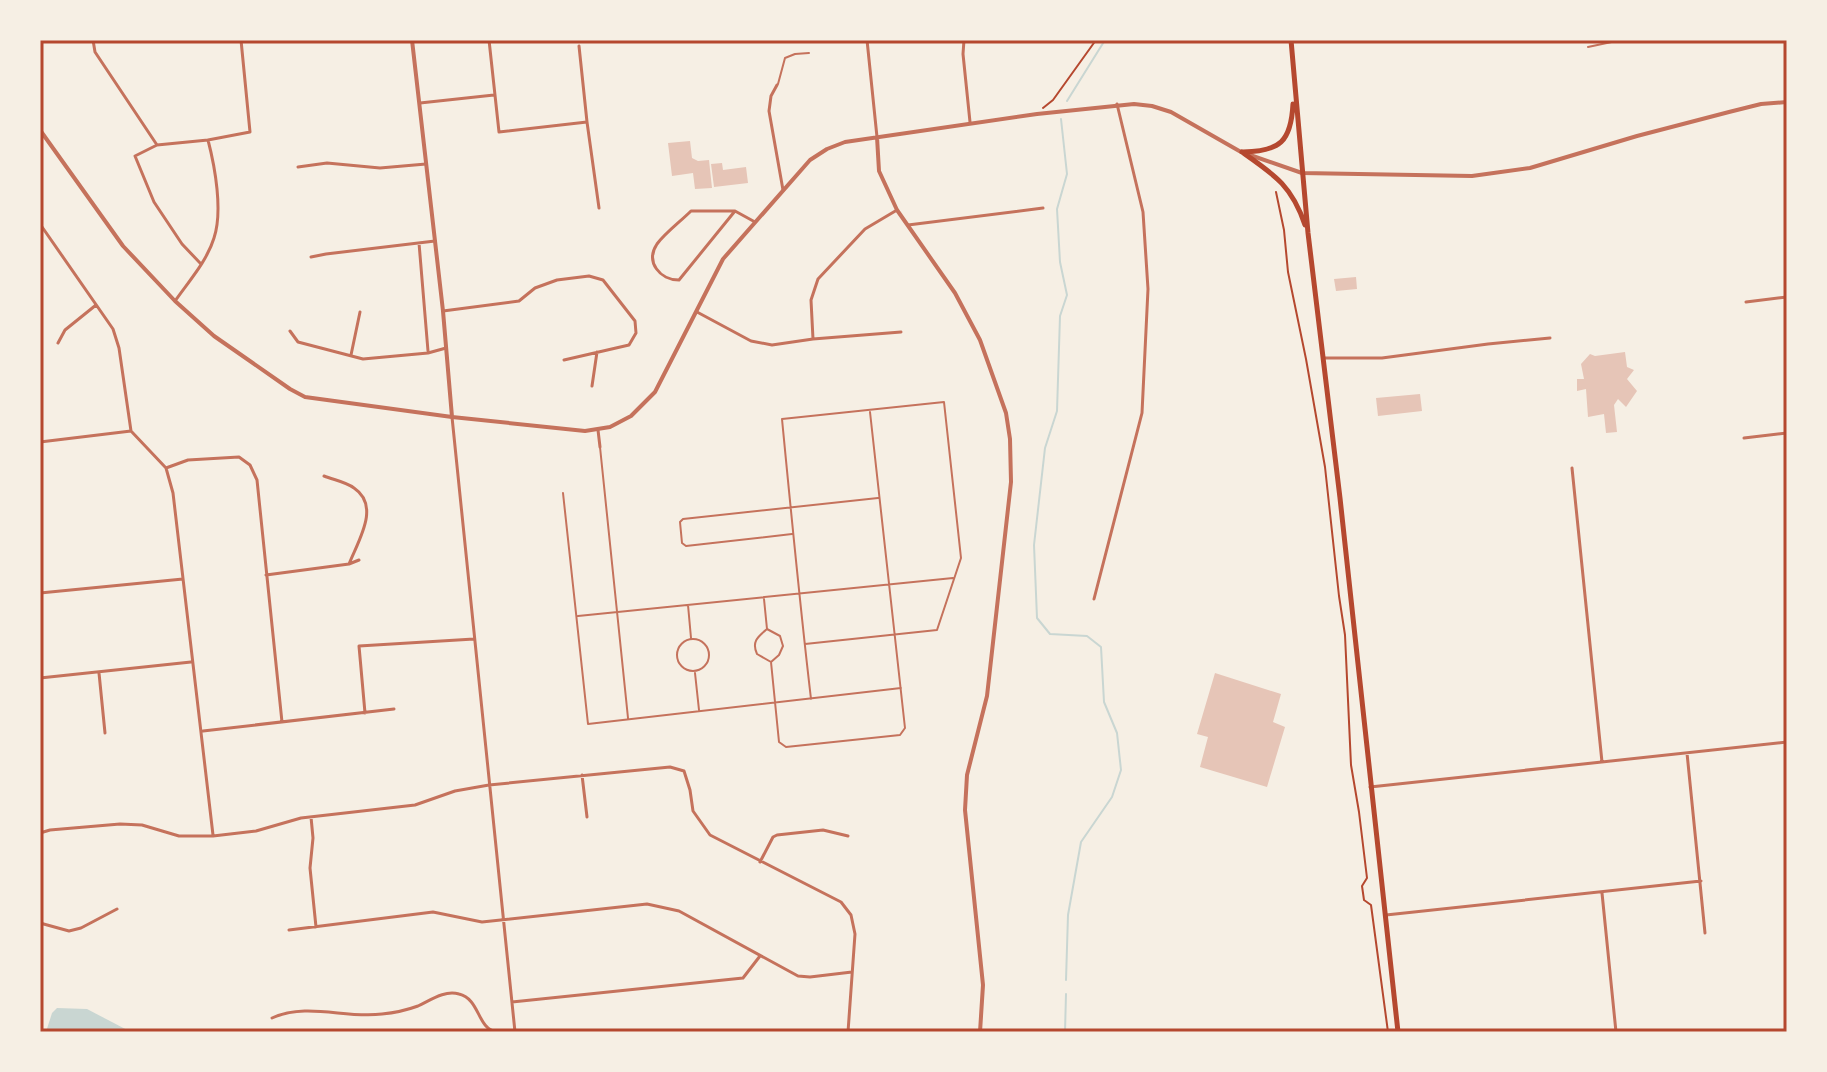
<svg xmlns="http://www.w3.org/2000/svg" width="1827" height="1072" font-family="Cabin,sans-serif">
  <rect width="100%" height="100%" fill="#f6efe4"/>
  <path fill="#c9d6d2" d="M57,1008L87,1009L131,1032H46L52,1013Z"/>
  <g fill="none" stroke-linecap="round" stroke-linejoin="round">
    <path stroke="#c9d6d2" stroke-width="2" d="M1067,101L1105,40
      M1061,119L1067,174L1057,209L1060,262L1067,295L1060,316L1057,411L1045,448L1034,545L1037,618L1050,634L1087,636L1101,647L1104,702L1117,733L1121,770L1112,797L1081,842L1068,915L1066,980
      M1065,1032L1066,994"/>
  </g>
  <path fill="#e6c5b7" d="M690,141L692,158L698,161L709,160L712,188L695,189L693,173L672,176L668,143Z
    M722,163L723,170L746,167L748,183L714,187L711,164Z
    M1356,277L1357,289L1336,291L1334,279Z
    M1625,352L1627,367L1634,370L1627,379L1637,391L1626,407L1618,399L1614,405L1617,432L1606,433L1604,414L1588,417L1586,389L1577,391V379H1584L1581,364L1590,354L1595,356Z
    M1420,394L1422,411L1378,416L1376,398Z
    M1215,673L1281,694L1273,722L1285,727L1267,787L1200,767L1208,737L1197,734Z"/>
  <g fill="none" stroke-linecap="round" stroke-linejoin="round">
    <path stroke="#b5482f" stroke-width="2" d="M1043,108L1053,100L1096,40
      M1276,192L1284,230L1288,272L1306,359L1325,467L1339,596L1345,635L1351,765L1359,812L1367,878L1362,886L1364,900L1371,905L1388,1032"/>
    <path stroke="#c5725c" stroke-width="2" d="M1588,47L1621,40
      M778,84L785,58L795,54L809,53
      M600,447L628,718
      M563,493L588,724L901,688
      M792,534L686,546L682,543L680,522L683,519L878,498
      M764,599L767,629L780,636L783,646L779,655L771,662L757,654C751,641 759,636 767,629
      M688,605L691,638
      M578,616L953,578
      M677 655a16 16 0 1 1 32 0a16 16 0 1 1-32 0Z
      M805,644L937,630L961,558L944,402L782,419C791,512 800,606 811,699
      M771,662L779,742L786,747L900,735L905,728L870,412
      M695,673L699,710"/>
    <path stroke="#c5725c" stroke-width="3" d="M93,40L95,52L157,145
      M489,40L499,132L587,122
      M867,40L877,137
      M964,40L963,54L970,122
      M579,46L587,122L599,208
      M777,85L771,96L769,111L783,190
      M420,103L494,95
      M298,167L327,163L380,168L426,164
      M735,211L679,280C660,280 645,262 657,244C665,233 681,221 691,211H735L755,222
      M40,224L113,329L119,348L131,431L166,468L173,493L213,835
      M908,225L1043,208
      M419,243L428,351
      M311,257L326,254L435,241
      M201,264L182,244L154,202L135,156L157,145L208,140L250,132L241,40
      M175,301C189,281 207,261 214,238C223,211 215,167 208,140
      M1746,302L1787,297
      M443,311L519,301L535,288L557,280L589,276L603,280L635,321L636,333L629,345L564,360
      M697,312L751,341L772,345L813,339L901,332
      M290,331L298,342L363,359L428,353L446,348
      M813,339L811,300L818,279L865,229L897,210
      M58,343L65,330L96,305
      M351,355L360,312
      M1323,358H1382L1488,344L1550,338
      M592,386L597,352
      M452,417L515,1032
      M598,430L600,447
      M1744,438L1787,433
      M40,442L131,431
      M166,468L188,460L239,457L250,465L257,480L282,722
      M1572,468L1602,762
      M324,476C334,480 346,482 354,488C381,506 358,541 349,564
      M266,575L349,564L359,560
      M40,593L183,579
      M1094,599L1142,413L1148,289L1143,212L1117,104
      M99,673L105,733
      M40,678L191,662
      M365,713L359,646L474,639
      M203,731L394,709
      M1687,753L1705,933
      M582,775L587,817
      M1370,787L1787,742
      M311,817L313,838L310,868L316,927
      M40,833L50,830L120,824L142,825L179,836H213L256,831L301,818L415,805L455,791L489,785L670,767L684,771L690,790L693,811L710,835L841,902L851,915L855,934L848,1032
      M760,862L773,837L777,835L823,830L848,836
      M1602,893L1616,1032
      M1386,915L1701,881
      M40,923L69,931L81,928L117,909
      M289,930L433,912L482,922L647,904L679,911L798,976L810,977L852,972
      M512,1002L743,978L760,956
      M272,1018C308,1002 345,1019 382,1014C393,1013 407,1010 418,1006C431,1000 444,990 459,994C480,999 477,1028 496,1032C501,1033 509,1031 514,1031"/>
    <path stroke="#c5725c" stroke-width="4" d="M412,40L443,311L452,417
      M40,130L123,246L175,301L214,336L290,389L305,397L452,417L585,431L610,427L631,416L655,392L723,259L810,160L827,149L845,142L1037,114L1134,104L1152,106L1171,112L1241,152
      M877,137L879,171L897,210L955,293L980,340L1006,413L1010,439L1011,482L987,696L967,775L965,810L983,985L980,1032
      M1250,155L1302,173L1472,176L1530,168L1637,136L1729,112L1761,104L1787,102"/>
    <path stroke="#b5482f" stroke-width="5" d="M1291,40L1308,233L1340,498L1398,1032
      M1242,152C1275,175 1292,186 1305,225
      M1243,152C1280,151 1291,142 1293,104"/>
  </g>
  <rect width="1827" height="1072" fill="none" stroke="#f6efe4" stroke-width="84"/>
  <rect x="42" y="42" width="1743" height="988" fill="none" stroke="#b5482f" stroke-width="3"/>
</svg>
